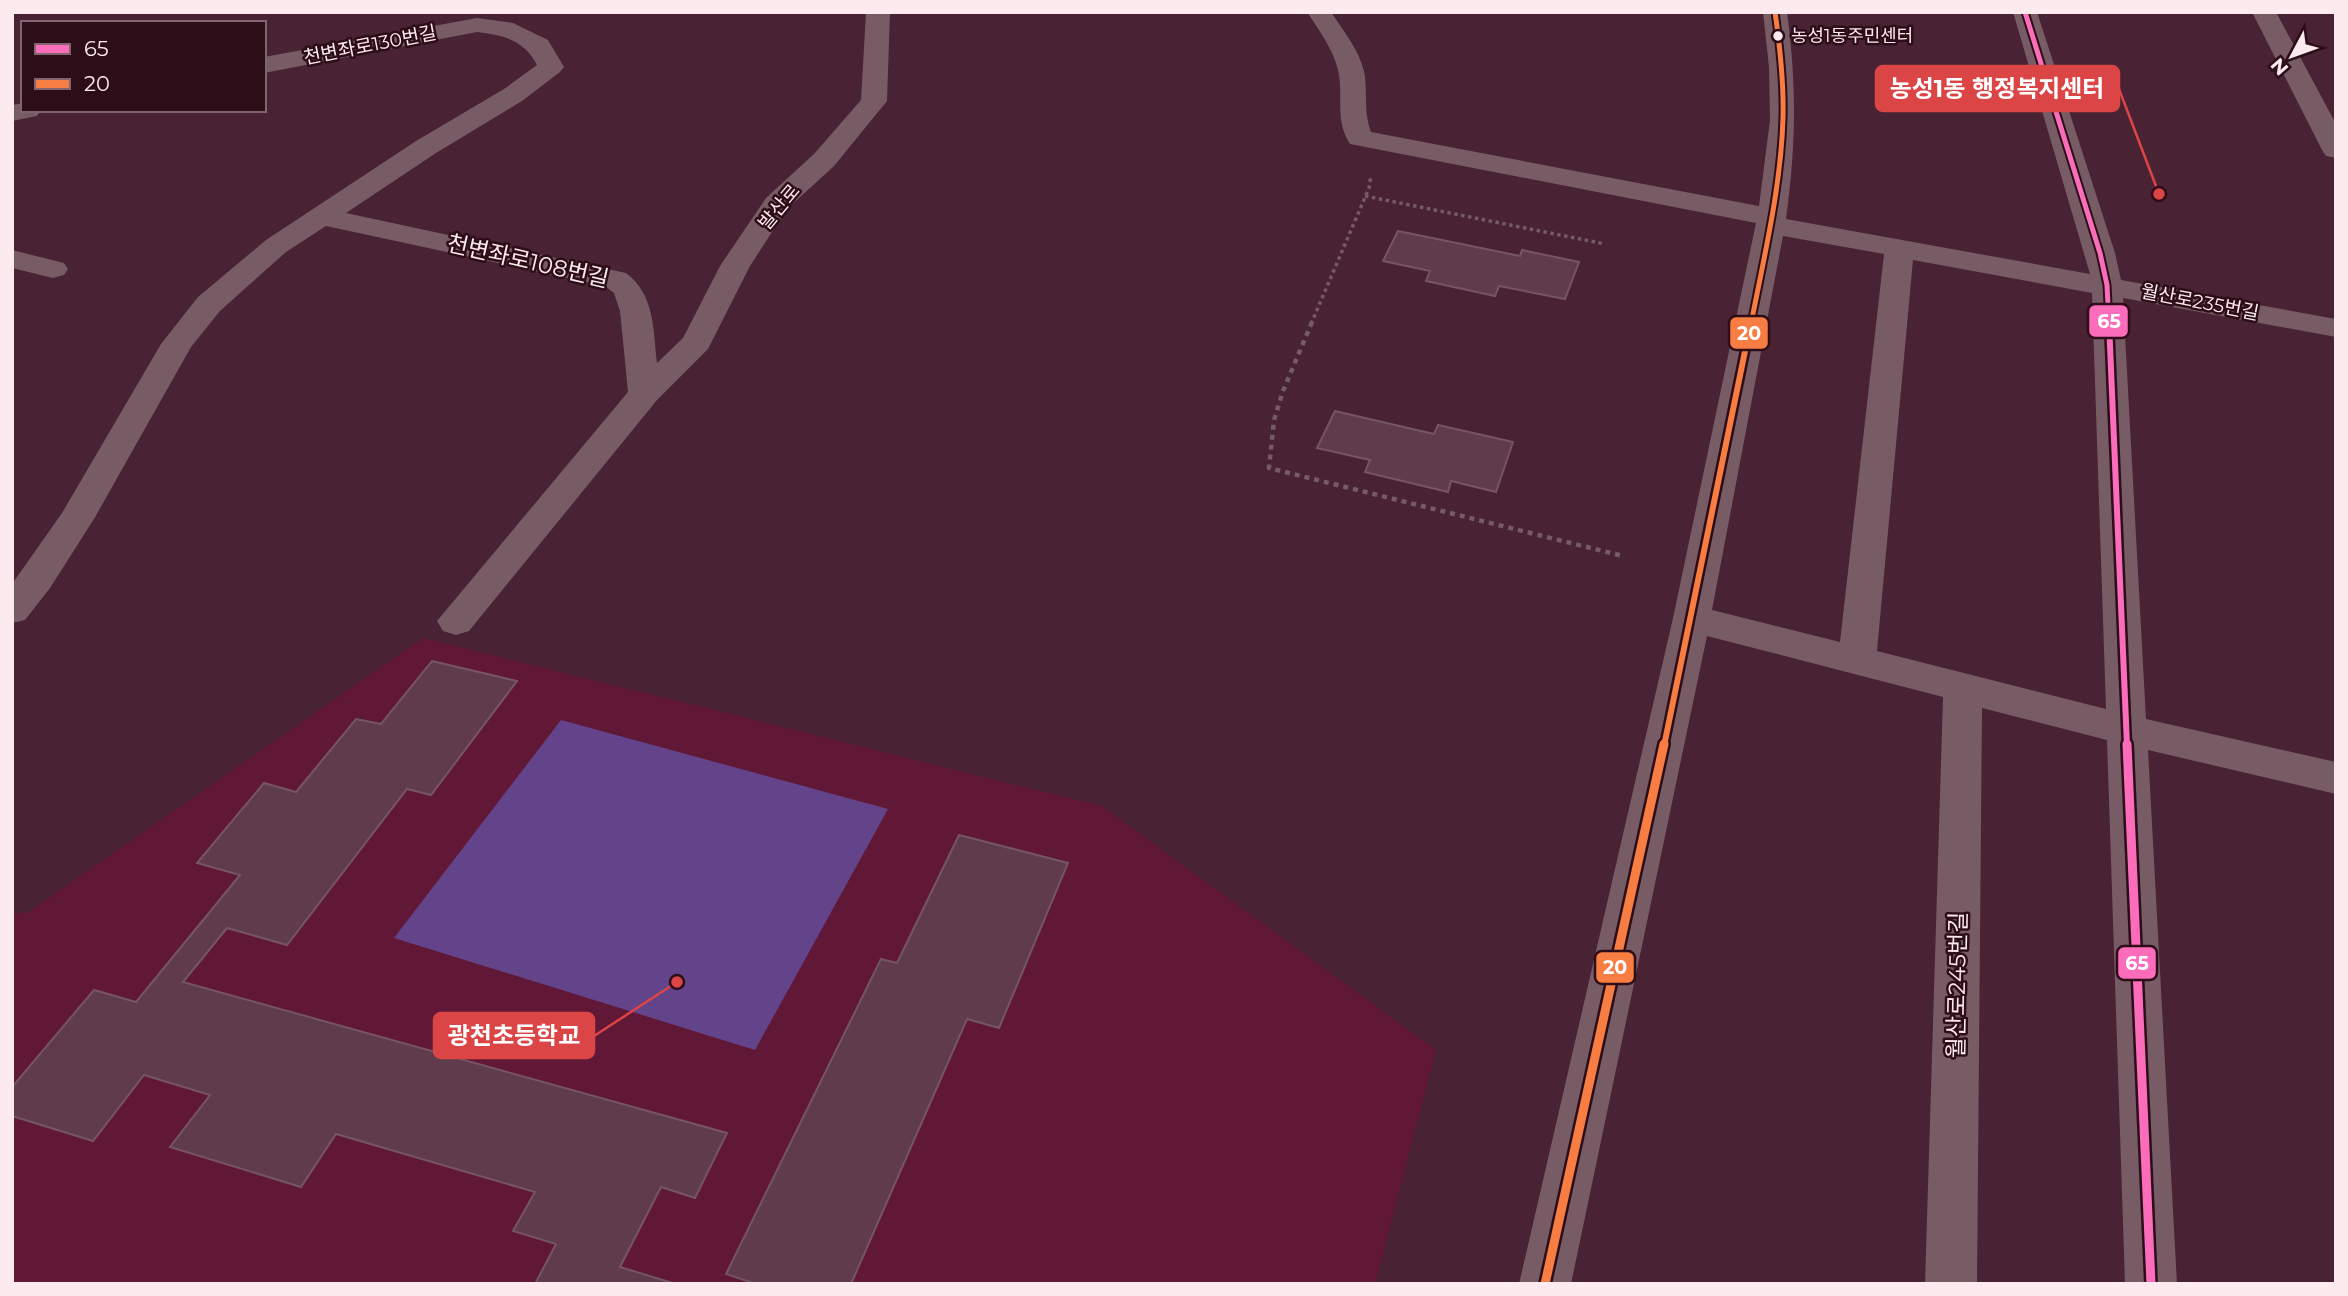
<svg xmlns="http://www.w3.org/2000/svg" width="2348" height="1296" font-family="Montserrat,'Noto Sans KR',sans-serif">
  <rect width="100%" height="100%" fill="#492233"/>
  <path fill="#611836" d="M423,638L1102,806L1436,1050L1375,1284H12V913H27Z"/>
  <path fill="#634389" d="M561,720L888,809L755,1050L394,938Z"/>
  <path fill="#603b4c" stroke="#765562" stroke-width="2" d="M1398,231L1520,256L1522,250L1579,262L1565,299L1499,286L1495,296L1426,281L1430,271L1383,261Z
    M1335,411L1434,434L1438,425L1513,442L1496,492L1451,481L1448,492L1365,472L1370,460L1317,448Z
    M432,661L517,681L431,795L407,789L287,945L227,928L183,982L727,1133L695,1198L661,1187L620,1267L676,1284H535L556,1244L513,1231L535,1192L336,1134L301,1187L170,1147L210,1095L144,1075L93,1141L12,1116V1087L94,990L136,1002L240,875L197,863L264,783L296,792L356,719L381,724Z
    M959,835L1068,863L999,1028L967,1019L851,1284H756L726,1274L881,959L897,963Z"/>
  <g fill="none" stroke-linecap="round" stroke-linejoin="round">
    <path stroke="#755b65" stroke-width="3.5" stroke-dasharray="3.5 3.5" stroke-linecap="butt" d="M1365,196L1605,244
      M1311,324L1369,188L1371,175"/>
    <path stroke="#755b65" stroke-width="4.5" stroke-dasharray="5 5" stroke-linecap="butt" d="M1312,322L1283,391L1274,420L1269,468L1623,556"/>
    <path fill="#775b65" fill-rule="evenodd" d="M866,12H890L887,101L834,166L787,209L750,266L708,349L657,400L469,631L456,635L443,631L437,621L628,392L620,311L614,293L605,286L326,226L286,252L220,311L191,347L94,519L50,588L25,620L12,623V584L62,513L161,344L198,297L266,240L416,141L504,89L537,65C524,40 504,35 477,32L264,73V57L477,18L513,23L548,40L564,67L560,72L522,101L436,153L346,213L626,273C655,295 653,329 657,363L683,338L720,266L766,198L814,154L861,100Z
      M1307,12H1331C1344,32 1361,52 1365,76C1367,95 1364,114 1371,132L1759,206L1770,120L1769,67L1763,12H1787C1797,87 1796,145 1786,219L2090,274L2013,12H2037L2115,253L2121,280L2336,319V337L2123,298L2146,719L2336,762V794L2148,750L2177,1284H2125L2107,740L1982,708L1977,1284H1925L1943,697L1707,636L1571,1284H1519L1673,618L1756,223L1350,144C1334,120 1344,95 1338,70C1333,49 1319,30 1307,12ZM1783,236L1884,254L1840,642L1712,610ZM1913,260L2092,293L2106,709L1877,651Z
      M2252,12H2276L2336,124V158L2326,156L2322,150Z
      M23,103V110H41L37,116L12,121V105Z
      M12,250L64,263L68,269L64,275L53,278L12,268Z"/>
    <defs>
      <path id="bus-1-far2" d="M2025,12L2100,253L2107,285L2109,324"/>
      <path id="bus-1-far1" d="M2109,322L2127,746"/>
      <path id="bus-1" d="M2127,744L2151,1284"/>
      <path id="bus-2-far2" d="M1751,324C1764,257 1781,187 1783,118C1784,83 1780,47 1775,12"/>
      <path id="bus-2-far1" d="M1664,746L1751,322"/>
      <path id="bus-2" d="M1545,1284L1664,744"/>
    </defs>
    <use href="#bus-1-far2" stroke="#2c0d18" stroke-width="9"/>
    <use href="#bus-1-far1" stroke="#2c0d18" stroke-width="11"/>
    <use href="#bus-1" stroke="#2c0d18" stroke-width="14"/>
    <use href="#bus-2-far2" stroke="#2c0d18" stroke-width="9"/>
    <use href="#bus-2-far1" stroke="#2c0d18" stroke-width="11"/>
    <use href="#bus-2" stroke="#2c0d18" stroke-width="14"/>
    <use href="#bus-1-far2" stroke="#fb6dba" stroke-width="5"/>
    <use href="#bus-1-far1" stroke="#fb6dba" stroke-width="6"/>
    <use href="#bus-1" stroke="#fb6dba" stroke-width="9"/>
    <use href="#bus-2-far2" stroke="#f77d43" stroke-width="5"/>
    <use href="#bus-2-far1" stroke="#f77d43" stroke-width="6"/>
    <use href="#bus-2" stroke="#f77d43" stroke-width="9"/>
  </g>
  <circle fill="#fdeaef" stroke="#2c0d18" stroke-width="2.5" cx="1778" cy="36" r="6"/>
  <g text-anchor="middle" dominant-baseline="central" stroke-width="5" stroke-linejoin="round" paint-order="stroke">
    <g font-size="18" fill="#fdeaef" stroke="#2c0d18" text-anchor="start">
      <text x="1791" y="36">농성1동주민센터</text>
    </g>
    <g font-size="19" fill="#fdeaef" stroke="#2c0d18">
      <text transform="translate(370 45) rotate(-11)">천변좌로130번길</text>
      <text transform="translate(779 207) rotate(-50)">발산로</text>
      <text transform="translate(2200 302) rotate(11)">월산로235번길</text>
    </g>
    <g font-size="23" fill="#fdeaef" stroke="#2c0d18">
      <text transform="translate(528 261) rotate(13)">천변좌로108번길</text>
      <text transform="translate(1957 985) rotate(-89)">월산로245번길</text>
    </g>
  </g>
  <path fill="none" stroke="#dc4546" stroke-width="2.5" d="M2159 194L2119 89M677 982L594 1036"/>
  <g fill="#dc4546" stroke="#2c0d18" stroke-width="2.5">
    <circle cx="2159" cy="194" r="7"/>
    <circle cx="677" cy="982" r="7"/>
  </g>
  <g fill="#dc4546" stroke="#dc4546" stroke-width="2.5">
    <rect x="1876" y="66" width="243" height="45" rx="7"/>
    <rect x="434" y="1013" width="160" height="45" rx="7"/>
  </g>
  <g font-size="24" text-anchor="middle" font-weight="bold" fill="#fff">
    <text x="1997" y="97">농성1동 행정복지센터</text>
    <text x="514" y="1044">광천초등학교</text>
  </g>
  <g stroke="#2c0d18" stroke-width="2.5">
    <rect x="2088" y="304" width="41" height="34" rx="7" fill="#fb6dba"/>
    <rect x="1729" y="316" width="40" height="34" rx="7" fill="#f77d43"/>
    <rect x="2117" y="946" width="40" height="34" rx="7" fill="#fb6dba"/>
    <rect x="1595" y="951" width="40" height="33" rx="7" fill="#f77d43"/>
  </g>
  <g font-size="19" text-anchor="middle" font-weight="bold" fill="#fff">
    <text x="2109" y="328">65</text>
    <text x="1749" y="340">20</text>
    <text x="2137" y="970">65</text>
    <text x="1615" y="974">20</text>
  </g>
  <rect width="2348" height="1296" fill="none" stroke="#fdeaef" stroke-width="28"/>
  <rect x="21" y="21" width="245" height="91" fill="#2c0d18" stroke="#80656e" stroke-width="2"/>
  <rect x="35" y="44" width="35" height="10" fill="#fb6dba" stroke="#80656e" stroke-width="2"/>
  <text x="84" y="56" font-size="21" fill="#fdeaef">65</text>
  <rect x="35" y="79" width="35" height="10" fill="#f77d43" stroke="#80656e" stroke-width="2"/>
  <text x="84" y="91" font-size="21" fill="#fdeaef">20</text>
  <g transform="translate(2292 56) rotate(229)" stroke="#2c0d18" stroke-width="5" paint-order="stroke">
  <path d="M0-5L12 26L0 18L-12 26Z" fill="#fdeaef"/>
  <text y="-10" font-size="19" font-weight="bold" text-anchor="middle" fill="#fdeaef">N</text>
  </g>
</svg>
